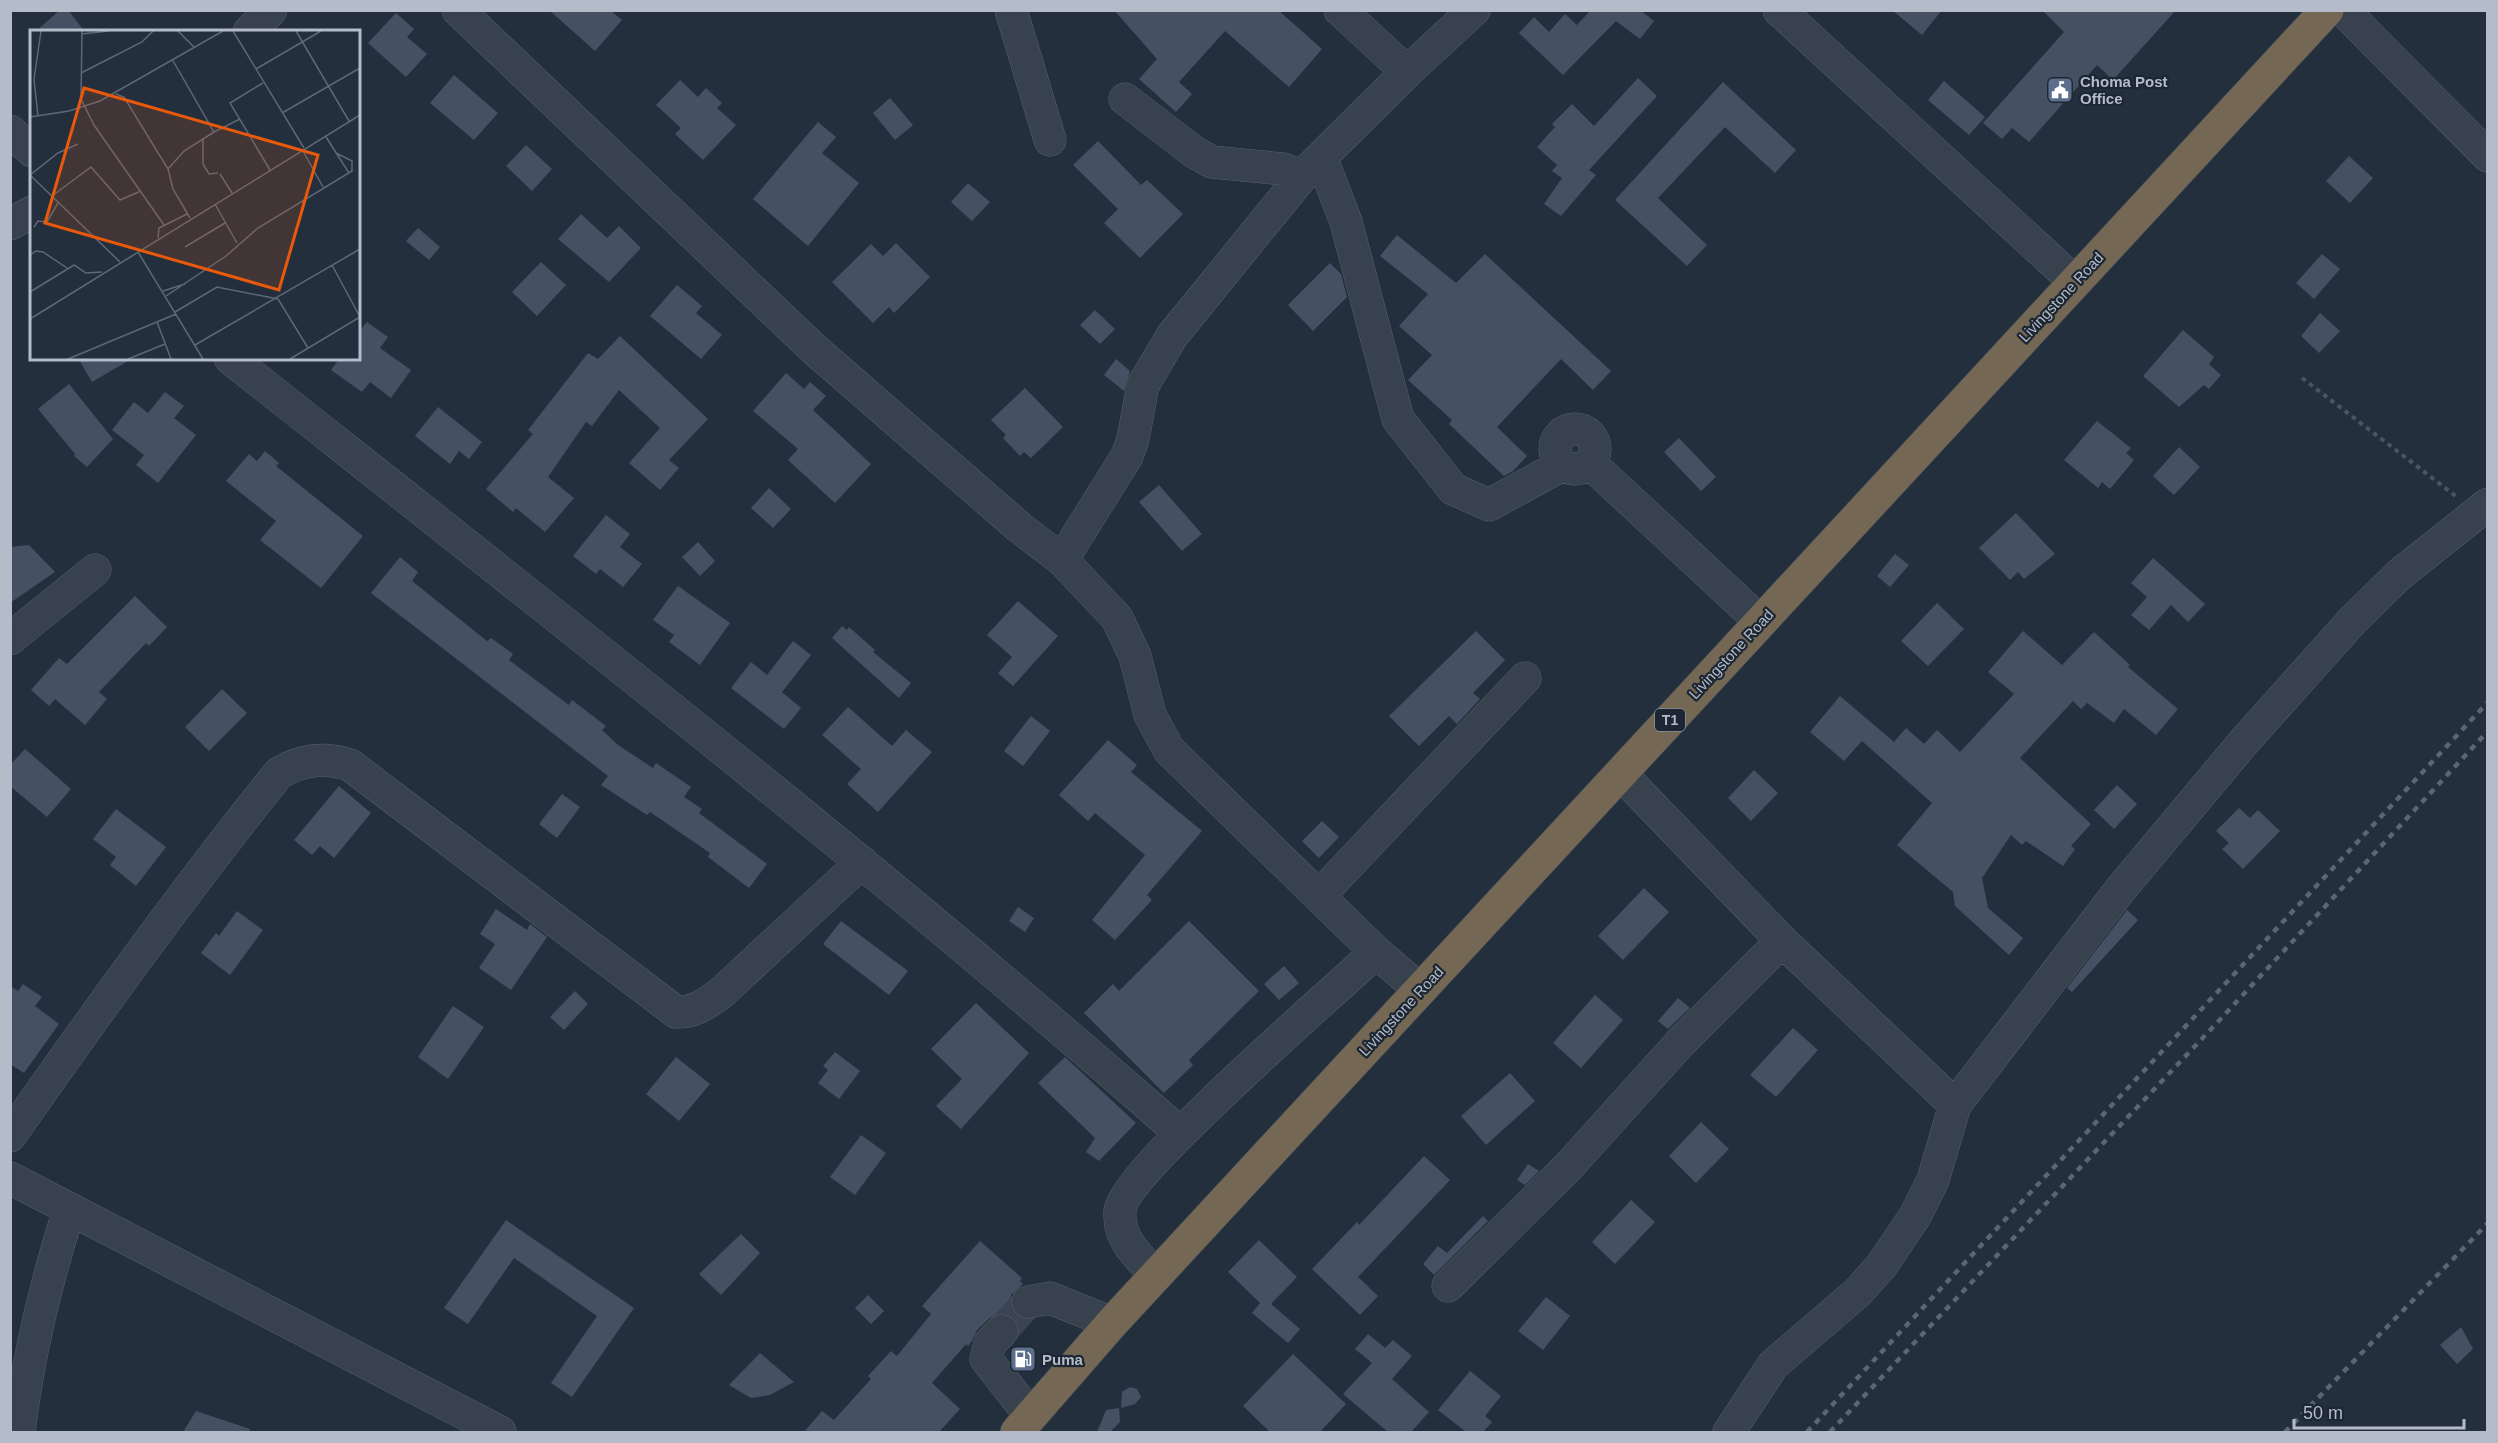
<svg xmlns="http://www.w3.org/2000/svg" width="2498" height="1443" font-family="Arial,sans-serif">
  <rect width="100%" height="100%" fill="#242f3e"/>
  <path fill="#455162" d="M60,10H68L85,32H35Z
    M549,10H610L622,20L595,51Z
    M1114,10H1278L1322,49L1289,87L1225,31L1179,82L1192,94L1176,112L1139,79L1157,59Z
    M1591,10H1640L1654,21L1640,39L1616,21L1563,75L1519,33L1534,17L1549,32L1565,14L1577,25Z
    M1892,10H1942L1922,35Z
    M2042,10H2176L2113,80L2097,65L2029,142L2012,128L2002,139L1983,123L2064,32Z
    M396,13L414,29L407,37L427,54L406,77L368,43Z
    M454,75L498,113L474,140L430,103Z
    M1638,78L1657,96L1589,170L1596,175L1561,216L1544,204L1562,178L1552,171L1557,165L1537,147L1555,127L1552,124L1572,104L1594,126Z
    M680,80L698,97L706,88L722,103L717,108L736,125L703,160L675,134L681,128L656,105Z
    M1944,81L1985,117L1969,135L1928,100Z
    M1723,82L1796,150L1775,173L1725,127L1658,198L1707,245L1687,266L1615,200Z
    M890,98L913,125L895,140L873,113Z
    M818,122L836,137L822,153L859,183L808,246L753,199Z
    M1098,141L1141,185L1147,180L1183,214L1140,258L1104,223L1118,209L1073,165Z
    M526,145L552,169L532,191L506,166Z
    M2349,156L2373,178L2350,203L2326,181Z
    M968,183L990,202L972,221L951,202Z
    M581,214L607,238L619,226L641,248L609,282L558,239Z
    M418,228L440,247L429,260L406,241Z
    M1397,235L1456,283L1485,254L1611,371L1593,390L1561,359L1497,427L1527,456L1513,471L1504,476L1449,424L1452,420L1408,380L1432,355L1399,326L1428,294L1380,256Z
    M896,243L930,277L894,313L889,307L873,323L832,282L871,244L883,256Z
    M2322,254L2340,269L2314,299L2296,283Z
    M541,262L566,285L537,316L512,292Z
    M1330,263L1341,274L1347,297L1313,331L1288,305Z
    M677,285L702,306L696,313L722,335L701,359L650,316Z
    M1095,310L1115,329L1100,344L1080,325Z
    M2320,313L2340,331L2319,353L2301,336Z
    M367,322L388,337L380,348L411,370L391,398L370,382L362,392L331,370L340,358H358V333Z
    M2183,330L2214,357L2209,364L2221,375L2209,389L2204,385L2179,407L2143,376Z
    M620,336L708,419L669,460L679,468L660,490L629,463L660,428L619,390L592,426L586,422L548,477L574,498L545,532L516,508L513,512L486,489L533,434L528,430L588,353L598,359Z
    M78,358H133L92,382Z
    M1116,359L1130,371L1124,391L1104,375Z
    M786,373L804,389L810,382L826,396L813,410L871,464L835,503L788,460L798,449L753,411Z
    M69,384L113,439L87,467L74,456L75,454L38,409Z
    M1025,388L1063,427L1031,458L1024,452L1020,456L1003,438L1006,435L991,420Z
    M165,392L184,406L174,418L196,435L158,483L136,465L144,455L112,430L134,402L148,413Z
    M438,407L482,442L469,459L459,451L450,464L415,436Z
    M2097,421L2131,448L2126,453L2134,460L2110,489L2102,482L2098,488L2064,460Z
    M1679,438L1716,477L1701,491L1664,452Z
    M2179,447L2200,467L2174,495L2153,476Z
    M265,451L279,463L276,466L363,536L321,588L260,540L276,521L226,481L249,454L257,461Z
    M1159,485L1202,534L1182,551L1139,502Z
    M769,488L791,509L773,528L751,508Z
    M2016,513L2055,554L2024,579L2018,572L2010,580L1979,548Z
    M606,515L630,534L620,547L642,564L623,587L600,569L596,574L573,556Z
    M698,542L715,561L700,576L682,557Z
    M29,545L55,572L10,603V547Z
    M1895,554L1909,565L1890,587L1877,576Z
    M400,557L418,572L412,581L487,641L491,638L513,654L509,660L569,705L572,700L606,726L602,730L618,745L653,768L656,763L691,787L684,797L702,809L699,813L767,864L749,888L708,857L710,853L650,812L647,815L601,785L608,776L371,593Z
    M2153,558L2205,604L2188,622L2171,605L2149,630L2131,615L2147,597L2131,583Z
    M678,586L730,623L700,665L669,642L674,635L653,620Z
    M135,596L167,627L149,646L146,643L99,692L107,699L85,725L55,699L49,706L31,690L59,658L67,664Z
    M1018,601L1058,636L1013,686L998,673L1012,657L987,635Z
    M1937,603L1964,629L1928,666L1901,641Z
    M842,626L847,630L849,627L875,650L873,652L911,683L899,698L832,638Z
    M1476,631L1505,660L1473,693L1480,699L1457,724L1449,716L1419,746L1389,716Z
    M2023,631L2062,665L2094,632L2130,665L2128,667L2178,709L2156,735L2124,709L2114,723L2087,703L2081,709L2073,701L2020,758L2091,824L2071,846L2075,849L2063,866L2026,841L2022,845L2011,835L1982,878L1988,908L2023,938L2009,955L1955,906L1953,892L1897,845L1932,803L1862,741L1844,761L1810,732L1840,696L1894,742L1906,728L1924,744L1937,730L1960,752L2014,694L1988,672Z
    M793,641L811,655L782,692L801,708L784,729L731,688L751,662L767,675Z
    M222,689L247,713L209,751L185,727Z
    M848,707L892,746L906,730L932,752L878,812L847,784L861,769L822,735Z
    M1031,716L1050,731L1023,766L1004,751Z
    M1108,740L1137,765L1131,772L1202,831L1147,895L1152,900L1115,940L1092,920L1145,855L1095,813L1088,821L1059,795Z
    M25,749L71,789L47,817L10,786V765Z
    M1754,770L1778,793L1751,821L1728,798Z
    M2117,785L2137,804L2114,829L2094,810Z
    M339,786L371,813L334,858L320,846L312,855L294,840Z
    M562,794L580,807L557,838L539,824Z
    M2239,808L2250,818L2258,810L2280,831L2243,869L2222,849L2229,843L2216,831Z
    M116,809L166,847L136,886L110,865L116,857L93,839Z
    M1322,821L1339,837L1319,858L1302,841Z
    M1644,888L1669,912L1623,960L1598,936Z
    M1018,907L1034,918L1025,932L1009,921Z
    M496,909L527,930L530,924L547,937L511,990L479,968L495,944L480,934Z
    M2127,910L2138,920L2072,992L2067,988Z
    M237,911L263,930L230,975L201,953L216,933L219,936Z
    M841,921L908,971L889,995L823,944Z
    M1189,921L1259,991L1189,1060L1193,1065L1164,1093L1084,1013L1113,984L1119,991Z
    M1284,966L1299,983L1279,1000L1264,984Z
    M23,984L42,997L35,1006L59,1024L24,1073L10,1064V986L18,991Z
    M575,991L588,1004L564,1030L550,1017Z
    M1595,995L1623,1020L1581,1068L1553,1043Z
    M1678,998L1690,1008L1668,1029L1658,1021Z
    M976,1003L1029,1053L961,1129L936,1106L962,1079L931,1049Z
    M453,1006L484,1027L448,1079L418,1057Z
    M1793,1028L1818,1050L1776,1097L1750,1075Z
    M835,1052L860,1071L839,1099L818,1083L828,1070L823,1066Z
    M676,1057L710,1084L679,1121L646,1094Z
    M1065,1057L1136,1123L1099,1161L1086,1152L1095,1138L1038,1083Z
    M1510,1073L1535,1101L1486,1145L1461,1116Z
    M1701,1122L1729,1149L1696,1183L1669,1156Z
    M861,1135L886,1153L855,1195L830,1177Z
    M1424,1156L1450,1180L1358,1277L1378,1296L1360,1315L1312,1269L1357,1222L1359,1225Z
    M1528,1164L1539,1171L1525,1185L1517,1180Z
    M1631,1200L1655,1222L1615,1264L1592,1242Z
    M1483,1216L1488,1221L1434,1275L1423,1264L1438,1246L1447,1253Z
    M506,1220L634,1308L572,1397L551,1383L597,1316L514,1258L468,1324L444,1308Z
    M741,1234L760,1253L721,1295L699,1274Z
    M1259,1240L1297,1277L1271,1304L1300,1329L1288,1343L1252,1313L1260,1303L1228,1272Z
    M980,1241L1022,1278L1020,1281L1023,1284L1011,1295L1010,1306L1015,1314L1031,1321L1019,1333L1015,1319L1007,1314H998L990,1318L977,1330L972,1341L968,1346L966,1344L932,1383L960,1409L939,1432H804L822,1411L834,1420L871,1379L868,1376L891,1351L897,1356L931,1314L922,1306Z
    M868,1295L884,1311L871,1324L855,1308Z
    M1546,1297L1570,1316L1543,1350L1518,1331Z
    M2461,1327L2473,1349L2457,1364L2440,1345Z
    M1368,1334L1385,1348L1393,1340L1412,1356L1392,1379L1429,1412L1411,1432H1388L1343,1394L1372,1363L1355,1349Z
    M760,1353L794,1382L770,1395L751,1398L729,1385Z
    M1293,1354L1346,1404L1320,1432H1270L1243,1406Z
    M1470,1371L1501,1396L1485,1416L1492,1422L1483,1432H1466L1438,1410Z
    M1130,1387L1137,1389L1141,1397L1135,1404L1121,1408L1122,1392Z
    M1119,1408L1120,1422L1110,1432H1097L1106,1410Z
    M196,1411L250,1429V1432H183Z"/>
  <g fill="none" stroke-linecap="round" stroke-linejoin="round">
    <path stroke="#3a4453" stroke-width="32" stroke-dasharray="32 16" stroke-linecap="butt" d="M1002,1331L1028,1302"/>
    <defs>
      <path id="minor" d="M458,10L815,350L1019,527L1062,560L1117,618L1135,656L1150,715L1169,750L1376,952L1420,990
        M1011,10L1050,140
        M1340,10L1407,72L1474,10
        M1779,10L2075,282
        M2343,10L2488,156
        M249,32L271,10
        M1125,99L1194,152L1212,162L1283,169L1302,176
        M10,131L32,151
        M1321,157L1346,222L1398,419L1453,489L1489,505L1562,465
        M10,224L32,212
        M230,358C551,612 873,863 1180,1133
        M1555 449a20 20 0 1 1 40 0a20 20 0 1 1-40 0Z
        M1590,463L1761,622
        M1062,560L1127,456L1133,439L1143,385L1172,336L1302,176L1407,72
        M10,639L95,570
        M1621,774L1782,941L1955,1105
        M1319,896L1525,678
        M10,1136C97,1012 184,891 279,773C303,759 324,757 350,765L676,1012C694,1013 705,1004 720,994L862,862
        M10,1178L500,1432
        M1156,1275C1138,1256 1118,1240 1120,1211C1123,1173 1337,989 1376,952
        M1448,1286L1569,1166L1680,1043L1782,941
        M1028,1302L1050,1298L1112,1323
        M1002,1331L990,1343L986,1359L1031,1416
        M19,1432C29,1352 45,1287 69,1210
        M1729,1432L1773,1365L1858,1292L1882,1265L1915,1216L1933,1180L1955,1105L2120,890L2242,744L2352,621L2400,574L2488,504"/>
      <path id="highway" d="M1017,1432L1112,1323L2327,10"/>
    </defs>
    <use href="#minor" stroke="#565f6c" stroke-width="33"/>
    <use href="#highway" stroke="#434c59" stroke-width="34"/>
    <path stroke="#44595c" stroke-width="4" stroke-dasharray="4.5 4.5" stroke-linecap="butt" d="M2302,378L2457,497"/>
    <use href="#minor" stroke="#38414e" stroke-width="32"/>
    <use href="#highway" stroke="#746855" stroke-width="33"/>
    <path stroke="#5a6575" stroke-width="4.5" stroke-dasharray="6 6" stroke-linecap="butt" d="M1807,1432L2488,702
      M1830,1432L2214,1026L2488,731
      M2285,1432L2488,1223"/>
  </g>
  <defs>
    <symbol id="civic-square" viewBox="-11 -11 22 22"><rect x="-9" y="-9" width="18" height="18" rx="4" fill="#5c6f8a" stroke="#1d2633"/><path d="M-.6-6.5H3V-4.5H.6V-3L4-1V1h2V6H-6V1h2V-1L-.6-3ZM-1.2 2.5V6h2.4V2.5Z" fill="#fff"/></symbol>
    <symbol id="fuel-square" viewBox="-11 -11 22 22"><rect x="-9" y="-9" width="18" height="18" rx="4" fill="#5c6f8a" stroke="#1d2633"/><path d="M-5.5-6h7V0h2V4h1.3V-2.5L3-4.5l.8-.8L6-3V5H2.5V1h-1V6h-7ZM-4.2-4.7v3.2H.2V-4.7Z" fill="#fff"/></symbol>
  </defs>
  <g fill-rule="evenodd">
    <use href="#civic-square" x="2045" y="75" width="30" height="30"/>
    <use href="#fuel-square" x="1008" y="1344" width="30" height="30"/>
  </g>
  <g text-anchor="middle" dominant-baseline="central" stroke-width="4.5" stroke-linejoin="round" paint-order="stroke">
    <rect fill="#1d2633" stroke="#878f9c" stroke-width="1.5" x="1655" y="709" width="30" height="22" rx="4.5"/>
    <g font-size="14" font-weight="bold" fill="#b4bcc9">
      <text x="1670" y="720">T1</text>
    </g>
    <g font-size="15" font-weight="bold" fill="#b4bcc9" stroke="#1d2633" text-anchor="start">
      <text x="2080" y="81">Choma Post<tspan x="2080" dy="17">Office</tspan></text>
      <text x="1042" y="1359">Puma</text>
    </g>
    <g font-size="15" fill="#b4bcc9" stroke="#1d2633">
      <text transform="translate(2061 297) rotate(-47)">Livingstone Road</text>
      <text transform="translate(1731 654) rotate(-47)">Livingstone Road</text>
      <text transform="translate(1401 1011) rotate(-47)">Livingstone Road</text>
    </g>
  </g>
  <g transform="translate(30 30)">
    <rect width="330" height="330" fill="#242f3e"/>
    <path fill="none" stroke="#5e6776" stroke-width="1.5" d="M52,1L51,69L64,95L134,195M148,1L164,17M203,1L274,118M266,1L319,91M51,4L79,1M142,29L184,102L210,89M226,39L291,1M51,43L112,12L123,1M233,53L200,73L240,140M86,64L94,67L138,139L143,159L160,188M252,83L330,38M8,86L4,49L11,1M0,87L39,81L70,71L193,1M296,107L319,143M173,108V134L179,144L188,143M273,121L293,157M138,139L154,121L184,102M190,144L202,163M0,145L90,232M0,145L28,123L48,114M22,166L61,137L90,170L111,161M185,174L207,213M4,197L8,191L17,192L28,173M128,208L129,198L157,184M155,217L195,193M108,222L173,329M0,225L6,221L13,222L37,238M302,235L330,287M133,261L155,254M0,262L44,235L56,243L72,242M136,266L196,226L228,198L322,141V131L306,123M145,282L187,257L248,269L278,318M0,289L330,85M127,292L141,329M165,315L330,219M38,329L146,284M98,329L135,314M260,329L330,287"/>
    <path fill="#e8590c" fill-opacity="0.15" stroke="#e8590c" stroke-width="3" d="M54,58L288,125L249,260L15,193Z"/>
    <rect width="330" height="330" fill="none" stroke="#b4bcc9" stroke-width="3"/>
  </g>
  <rect width="2498" height="1443" fill="none" stroke="#b4bcc9" stroke-width="24"/>
  <path d="M2294 1419v9h170v-9" fill="none" stroke="#b4bcc9" stroke-width="3"/>
  <text x="2303" y="1419" font-size="18" fill="#b4bcc9" stroke="#1d2633" stroke-width="4.5" paint-order="stroke">50 m</text>
</svg>
